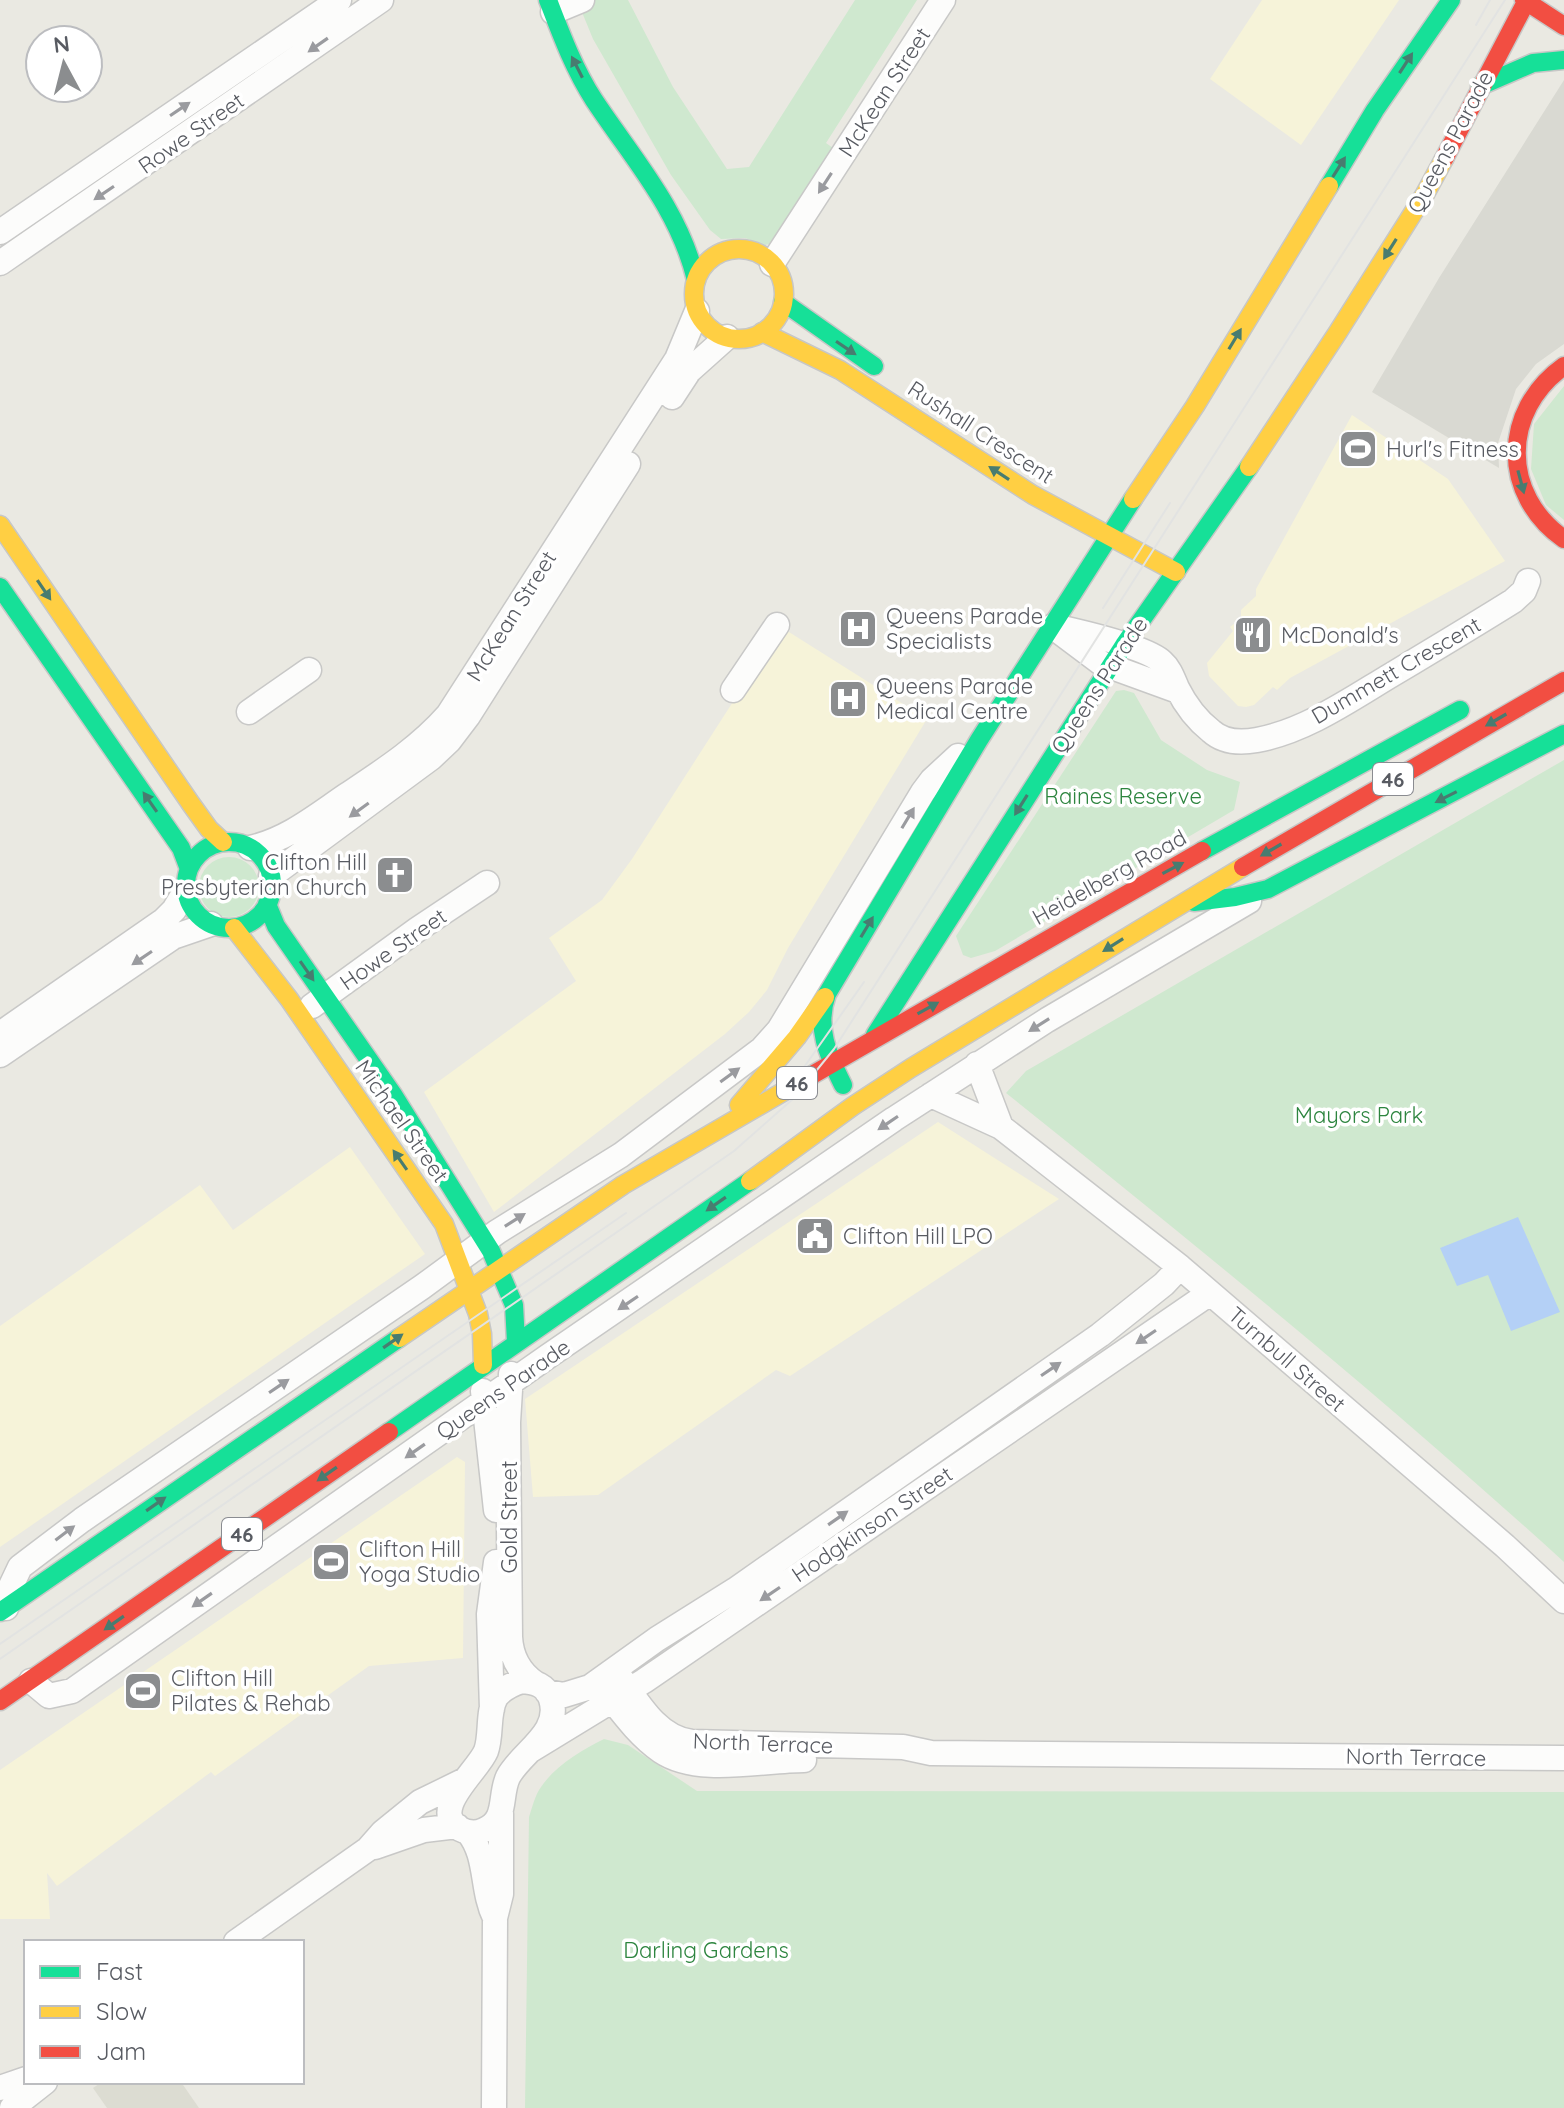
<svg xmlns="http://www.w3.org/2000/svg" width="1564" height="2108" font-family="Quicksand,sans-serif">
  <rect width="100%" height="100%" fill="#eae9e2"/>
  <path fill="#f6f3d9" d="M1262,0H1399L1301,145L1210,79Z
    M1352,415L1448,479L1505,561L1290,678L1277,690L1273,687L1254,705L1246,707L1238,706L1209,676L1207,663L1233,631L1230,627L1241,618V610L1256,596V589Z
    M781,627L927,719L788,948L767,990L749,1012L725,1034L494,1212L424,1092L576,981L549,938L602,900L632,859Z
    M938,1122L1059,1199L790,1376L776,1370L598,1495L533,1497L525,1399Z
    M350,1147L425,1254L0,1547V1326L200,1185L233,1230Z
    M457,1457L465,1462L463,1658L369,1666L215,1776L211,1772L57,1886L47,1873L50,1919H0V1770Z"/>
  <path fill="#d9d9d2" d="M1564,80V344L1536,364L1516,389L1498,443L1499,468L1372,392L1439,278Z"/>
  <path fill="#dcdcd2" d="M102,2082H181L199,2108H107L93,2088Z"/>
  <path fill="#cfe8cf" d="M577,0H628L673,87L727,169L749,167L855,0H917L826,143L840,153L783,241L765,245L745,238L721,239L710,230L671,175L593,39Z
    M1564,386V520L1546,505L1531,469L1534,424Z
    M1124,690L1134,693L1161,740L1207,770L1240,782L1234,810L995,951L971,958L963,955L956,936L1116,691Z
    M1564,760V1562C1384,1398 1196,1245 1006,1093L1026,1071Z
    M199 887a30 30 0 1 1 60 0a30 30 0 1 1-60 0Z
    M604,1739L628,1745L697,1791L1564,1792V2108H525L529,1817C532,1808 535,1795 541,1787C555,1766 582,1750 604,1739Z"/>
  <path fill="#b4d0f6" d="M1518,1217L1560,1312L1511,1331L1488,1275L1457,1286L1440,1248Z"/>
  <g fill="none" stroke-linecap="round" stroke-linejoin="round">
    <defs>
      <path id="street" d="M553,12L582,0
        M0,232L339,0
        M0,263L381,0
        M772,264L943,0
        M672,397L689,371L727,337
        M1053,626C1076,631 1147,647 1162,662C1170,669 1173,679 1177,688C1185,704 1197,720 1211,731C1223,742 1241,743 1257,740C1306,731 1351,699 1393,674C1433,650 1473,626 1513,601L1524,591L1528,581
        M1057,630L1101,663L1178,691
        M733,690L777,625
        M249,712L309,670
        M250,848C287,840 316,816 347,795C383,771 419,748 448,715L677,359L697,311
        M271,876L431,758L449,741L468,716L628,464
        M312,1006L418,929L487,883
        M0,1034L164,920L174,910L186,890
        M0,1055L173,937L211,924
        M977,1064L1001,1127
        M931,1095L1001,1127L1180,1267L1505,1546L1564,1601
        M511,1374L508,1422L510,1637C511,1656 519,1672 535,1683
        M483,1391L496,1510
        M6,1608L11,1586L20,1567L82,1520L422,1287L497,1232L621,1155L762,1049L779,1030L923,792L932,780L958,756
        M615,1670C635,1697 655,1738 692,1742L903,1747L931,1753L1564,1758
        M31,1681L49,1696L72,1691L547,1357L894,1119L1047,1020L1249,901
        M522,1681C535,1682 546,1685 551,1699C562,1733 521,1752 508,1777C499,1796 508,1820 484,1830C476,1834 468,1833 460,1829C428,1810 478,1771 486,1751C492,1735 487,1712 496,1697C503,1688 512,1684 522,1681Z
        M614,1685L613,1701C627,1719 642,1738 661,1751C698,1776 762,1760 804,1760
        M547,1692L564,1695L590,1687L657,1639L735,1590L1100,1335L1164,1284L1180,1267
        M492,1709L489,1614L496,1562
        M531,1750L644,1681L1210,1293
        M468,1832C488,1856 481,1890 495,1918
        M375,1847L424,1830L457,1826
        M236,1942L368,1849L383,1832L420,1802L465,1780
        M0,2088L26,2079
        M12,2108L45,2082
        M494,2108L495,1918L501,1894V1814"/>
      <path id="fast" d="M548,0C561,34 574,69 594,100C633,159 679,209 696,280
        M1480,86L1533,63L1564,60
        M1329,186L1375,110L1451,0
        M783,302L874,366
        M0,587L181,848L189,869
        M186 885a43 43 0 1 1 86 0a43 43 0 1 1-86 0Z
        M1202,851L1460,710
        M1194,902L1235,897L1268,889L1564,734
        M267,904L276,926L394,1096L491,1251L514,1305L516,1342
        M875,1035L1124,645L1249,467
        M843,1085C828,1055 815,1027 827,994L979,740L1133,499
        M389,1432L750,1181
        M0,1612L399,1338"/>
      <path id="slow" d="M694 294a45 45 0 1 1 90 0a45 45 0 1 1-90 0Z
        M762,332L840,370L1033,495L1176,572
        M1249,467L1338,332L1425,194L1444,159
        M1133,499L1195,406L1329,186
        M0,525L191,804L209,829L223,842
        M234,928L289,999L444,1224L478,1314L482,1334L483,1365
        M739,1105L797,1037L825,997
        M750,1181L853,1106L911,1068L1243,867
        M399,1338L623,1185L800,1082"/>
      <path id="jam" d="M1524,0L1564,26
        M1444,159L1527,0
        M1564,366C1501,411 1501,495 1564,539
        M1243,867L1564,681
        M800,1082L1202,851
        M0,1701L389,1432"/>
    </defs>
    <use href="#street" stroke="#c8c8c7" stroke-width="27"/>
    <use href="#fast" stroke="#c7c7c6" stroke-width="21"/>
    <use href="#slow" stroke="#c7c7c6" stroke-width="21"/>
    <use href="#jam" stroke="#c7c7c6" stroke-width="21"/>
    <use href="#street" stroke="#fcfcfb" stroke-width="24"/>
    <use href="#fast" stroke="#16e098" stroke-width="18"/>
    <use href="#slow" stroke="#ffcf43" stroke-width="18"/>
    <use href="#jam" stroke="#f24e42" stroke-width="18"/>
    <path stroke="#e2e3e2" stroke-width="2" d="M1476,25L1490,0
      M1103,608L1170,503
      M795,1080L864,982
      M0,1644L626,1213
      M0,1659L734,1151L794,1098L834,1049L1505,0"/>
  </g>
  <defs><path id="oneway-solid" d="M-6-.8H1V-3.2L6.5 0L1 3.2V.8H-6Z" transform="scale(2)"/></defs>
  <g fill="#9a9b9f">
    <use href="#oneway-solid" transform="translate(318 45) rotate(145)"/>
    <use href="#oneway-solid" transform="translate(180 109) rotate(-34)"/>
    <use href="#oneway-solid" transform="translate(825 183) rotate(123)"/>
    <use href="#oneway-solid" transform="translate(104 193) rotate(146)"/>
    <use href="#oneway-solid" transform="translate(359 810) rotate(144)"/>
    <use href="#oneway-solid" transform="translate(908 818) rotate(-59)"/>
    <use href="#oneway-solid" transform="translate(142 958) rotate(146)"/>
    <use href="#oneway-solid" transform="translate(1039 1025) rotate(148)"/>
    <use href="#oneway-solid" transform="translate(730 1075) rotate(-36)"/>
    <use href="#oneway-solid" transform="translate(888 1123) rotate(146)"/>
    <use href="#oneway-solid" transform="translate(515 1220) rotate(-32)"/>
    <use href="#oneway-solid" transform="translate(628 1303) rotate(146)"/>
    <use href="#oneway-solid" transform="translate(1146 1337) rotate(146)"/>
    <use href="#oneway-solid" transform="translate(1051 1369) rotate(-34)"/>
    <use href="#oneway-solid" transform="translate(279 1386) rotate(-34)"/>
    <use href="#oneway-solid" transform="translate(415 1451) rotate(145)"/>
    <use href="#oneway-solid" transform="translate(838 1518) rotate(-35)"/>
    <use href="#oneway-solid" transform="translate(65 1533) rotate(-37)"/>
    <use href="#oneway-solid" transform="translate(770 1594) rotate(146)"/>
    <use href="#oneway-solid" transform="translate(202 1600) rotate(145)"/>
  </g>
  <g fill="#487c70">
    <use href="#oneway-solid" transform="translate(1406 63) rotate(-57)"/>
    <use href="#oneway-solid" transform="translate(577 67) rotate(-117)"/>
    <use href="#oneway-solid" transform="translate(1339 167) rotate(-58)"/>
    <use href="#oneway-solid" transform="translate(1390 249) rotate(122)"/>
    <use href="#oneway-solid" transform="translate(1235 339) rotate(-59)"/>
    <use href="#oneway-solid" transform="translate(846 348) rotate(34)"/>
    <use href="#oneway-solid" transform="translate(999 473) rotate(-147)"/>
    <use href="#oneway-solid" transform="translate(1521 482) rotate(75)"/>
    <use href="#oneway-solid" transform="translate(44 590) rotate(56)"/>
    <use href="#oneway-solid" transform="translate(1496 720) rotate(150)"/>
    <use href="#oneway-solid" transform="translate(1446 797) rotate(153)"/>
    <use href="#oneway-solid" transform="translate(150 802) rotate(-125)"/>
    <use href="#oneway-solid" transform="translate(1021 805) rotate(122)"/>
    <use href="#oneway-solid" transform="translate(1271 850) rotate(150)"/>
    <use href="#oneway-solid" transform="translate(1173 868) rotate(-28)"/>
    <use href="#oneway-solid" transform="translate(867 927) rotate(-59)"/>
    <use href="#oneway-solid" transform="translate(1113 945) rotate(148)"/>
    <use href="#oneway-solid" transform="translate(307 971) rotate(55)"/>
    <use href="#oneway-solid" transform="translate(928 1008) rotate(-29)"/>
    <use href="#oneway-solid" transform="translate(400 1160) rotate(-125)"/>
    <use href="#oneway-solid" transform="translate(716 1204) rotate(145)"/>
    <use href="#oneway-solid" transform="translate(393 1341) rotate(-35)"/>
    <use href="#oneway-solid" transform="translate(327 1474) rotate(145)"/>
    <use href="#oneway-solid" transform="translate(156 1504) rotate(-35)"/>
    <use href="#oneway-solid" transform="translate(114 1623) rotate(145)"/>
  </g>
  <defs>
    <symbol id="stadium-square" viewBox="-11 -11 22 22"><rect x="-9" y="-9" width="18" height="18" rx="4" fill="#8b8d8f" stroke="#fff"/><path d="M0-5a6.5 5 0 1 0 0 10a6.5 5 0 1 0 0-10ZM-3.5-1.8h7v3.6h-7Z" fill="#fff"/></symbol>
    <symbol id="hospital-square" viewBox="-11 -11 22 22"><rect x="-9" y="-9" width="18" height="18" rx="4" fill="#8b8d8f" stroke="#fff"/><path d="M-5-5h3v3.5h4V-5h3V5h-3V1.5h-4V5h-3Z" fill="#fff"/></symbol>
    <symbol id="restaurant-square" viewBox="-11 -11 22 22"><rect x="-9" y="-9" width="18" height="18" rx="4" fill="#8b8d8f" stroke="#fff"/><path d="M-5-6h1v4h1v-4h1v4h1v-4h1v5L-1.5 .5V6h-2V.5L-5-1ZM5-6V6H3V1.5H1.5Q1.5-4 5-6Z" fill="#fff"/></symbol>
    <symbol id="church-square" viewBox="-11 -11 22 22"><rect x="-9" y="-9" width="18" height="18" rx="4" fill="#8b8d8f" stroke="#fff"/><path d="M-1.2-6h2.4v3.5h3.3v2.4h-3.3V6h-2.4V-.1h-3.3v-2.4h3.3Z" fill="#fff"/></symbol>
    <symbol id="civic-square" viewBox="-11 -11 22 22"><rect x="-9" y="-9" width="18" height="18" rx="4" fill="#8b8d8f" stroke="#fff"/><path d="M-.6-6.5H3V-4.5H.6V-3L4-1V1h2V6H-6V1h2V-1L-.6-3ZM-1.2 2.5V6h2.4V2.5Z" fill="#fff"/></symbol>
  </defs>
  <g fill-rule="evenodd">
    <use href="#stadium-square" x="1336" y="427" width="44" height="44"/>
    <use href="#hospital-square" x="836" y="607" width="44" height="44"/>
    <use href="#restaurant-square" x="1231" y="613" width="44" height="44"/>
    <use href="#hospital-square" x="826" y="677" width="44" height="44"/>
    <use href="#church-square" x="373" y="853" width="44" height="44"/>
    <use href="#civic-square" x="793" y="1214" width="44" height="44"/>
    <use href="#stadium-square" x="309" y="1540" width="44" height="44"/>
    <use href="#stadium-square" x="121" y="1669" width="44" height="44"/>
  </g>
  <g text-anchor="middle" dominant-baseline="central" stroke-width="7" stroke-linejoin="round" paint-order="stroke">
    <g fill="#fff" stroke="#8a8c91" stroke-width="2">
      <rect x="1373" y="763" width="40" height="32" rx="6"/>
      <rect x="777" y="1067" width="40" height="32" rx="6"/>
      <rect x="222" y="1518" width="40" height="32" rx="6"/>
    </g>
    <g font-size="20" font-weight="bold" fill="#585b62">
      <text x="1393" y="779">46</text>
      <text x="797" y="1083">46</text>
      <text x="242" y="1534">46</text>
    </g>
    <g font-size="22" fill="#585b62" stroke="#fff">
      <text transform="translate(884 92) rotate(-57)">McKean Street</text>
      <text transform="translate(191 133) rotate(-35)">Rowe Street</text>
      <text transform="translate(1450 142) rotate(-62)">Queens Parade</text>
      <text transform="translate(981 432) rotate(33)">Rushall Crescent</text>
      <text transform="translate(511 616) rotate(-58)">McKean Street</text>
      <text transform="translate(1396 670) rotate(-30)">Dummett Crescent</text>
      <text transform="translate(1099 685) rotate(-57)">Queens Parade</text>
      <text transform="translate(1109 877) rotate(-29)">Heidelberg Road</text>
      <text transform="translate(393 949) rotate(-35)">Howe Street</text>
      <text transform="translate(402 1121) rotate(55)">Michael Street</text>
      <text transform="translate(1287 1359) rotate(41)">Turnbull Street</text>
      <text transform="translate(503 1389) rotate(-35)">Queens Parade</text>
      <text transform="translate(509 1517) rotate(-90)">Gold Street</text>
      <text transform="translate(872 1524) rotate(-34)">Hodgkinson Street</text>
      <text transform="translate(763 1743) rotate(2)">North Terrace</text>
      <text transform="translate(1416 1757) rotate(1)">North Terrace</text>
    </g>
    <g font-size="22" fill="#585b62" stroke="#fff" text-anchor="start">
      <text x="1386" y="449">Hurl's Fitness</text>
      <text x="886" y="616">Queens Parade<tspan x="886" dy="25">Specialists</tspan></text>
      <text x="1281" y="635">McDonald's</text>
      <text x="876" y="686">Queens Parade<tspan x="876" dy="25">Medical Centre</tspan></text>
      <text x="367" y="862" text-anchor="end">Clifton Hill<tspan x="367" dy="25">Presbyterian Church</tspan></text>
      <text x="843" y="1236">Clifton Hill LPO</text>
      <text x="359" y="1549">Clifton Hill<tspan x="359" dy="25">Yoga Studio</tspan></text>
      <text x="171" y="1678">Clifton Hill<tspan x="171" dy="25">Pilates &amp; Rehab</tspan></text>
    </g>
    <g font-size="22" fill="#2d853f" stroke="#fff">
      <text x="1123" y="796">Raines Reserve</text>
      <text x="1359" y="1115">Mayors Park</text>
      <text x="706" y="1950">Darling Gardens</text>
    </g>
  </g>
  <rect x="24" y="1940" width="280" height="144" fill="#ffffff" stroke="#bcbdc0" stroke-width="2"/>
  <rect x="40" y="1966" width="40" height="12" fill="#16e098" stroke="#bcbdc0" stroke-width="2"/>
  <text x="96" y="1980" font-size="24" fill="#585b62">Fast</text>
  <rect x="40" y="2006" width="40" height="12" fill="#ffcf43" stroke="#bcbdc0" stroke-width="2"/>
  <text x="96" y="2020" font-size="24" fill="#585b62">Slow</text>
  <rect x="40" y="2046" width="40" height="12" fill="#f24e42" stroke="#bcbdc0" stroke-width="2"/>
  <text x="96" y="2060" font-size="24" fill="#585b62">Jam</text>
  <g transform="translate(64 64) rotate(353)"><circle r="38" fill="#ffffff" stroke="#bcbdc0" stroke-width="2"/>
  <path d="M0-6L14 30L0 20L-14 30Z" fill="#8b8d8f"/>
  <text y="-12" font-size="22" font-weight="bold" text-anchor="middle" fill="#585b62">N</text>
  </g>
</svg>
